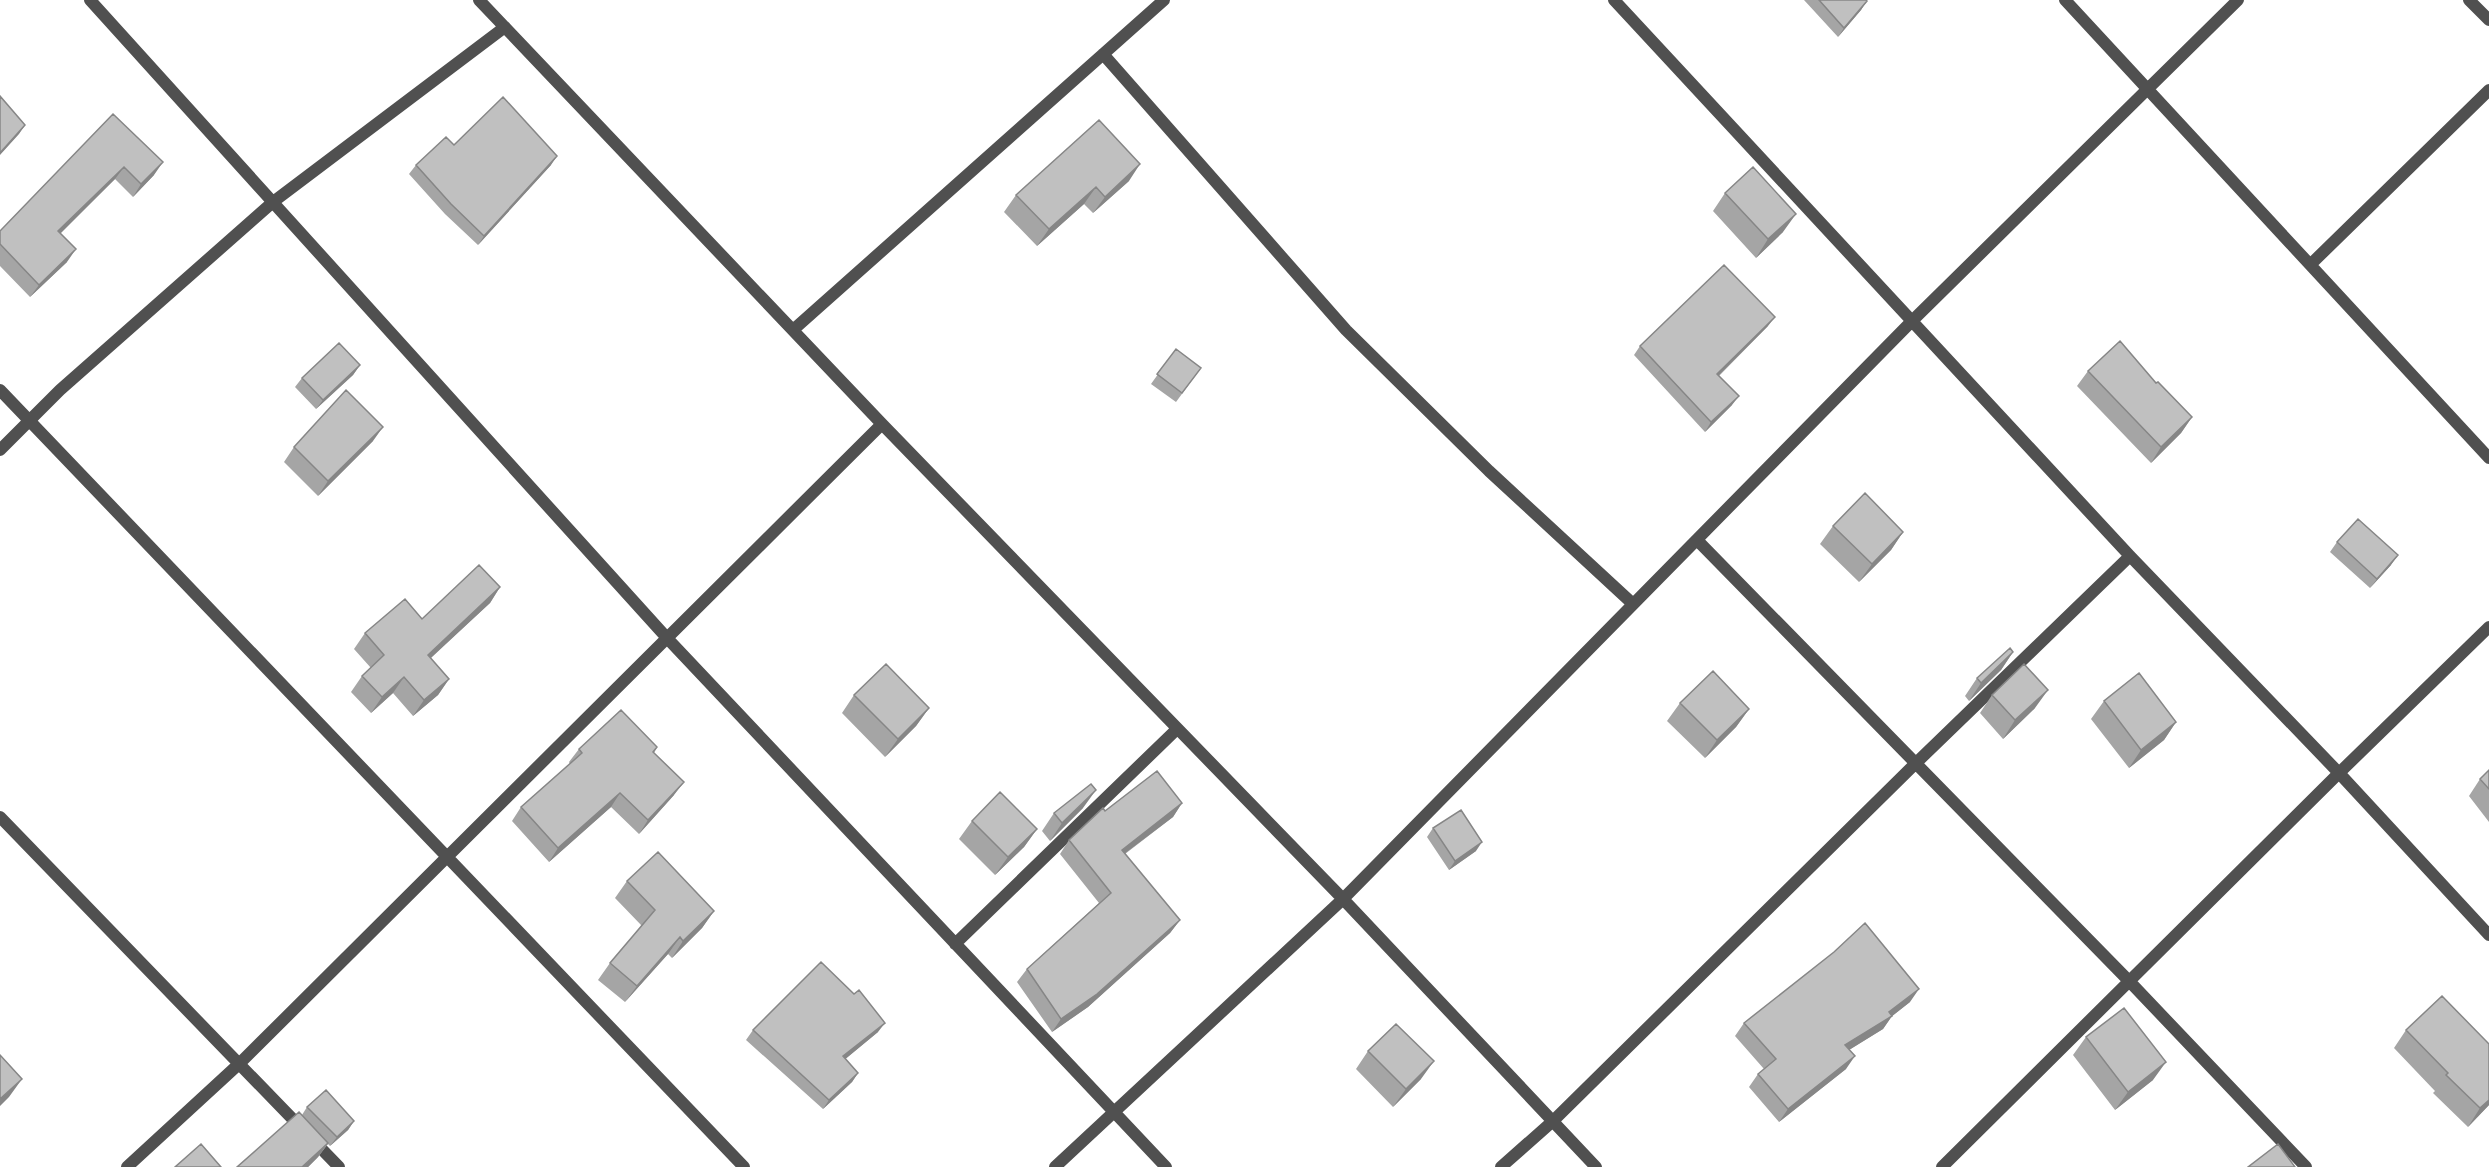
<svg xmlns="http://www.w3.org/2000/svg" width="2489" height="1167" font-family="'Work Sans',sans-serif">
  <rect width="100%" height="100%" fill="#fff"/>
  <g fill="none" stroke-linecap="round" stroke-linejoin="round">
    <path stroke="#505050" stroke-width="12" d="M90,0L667,638L1166,1167
      M479,0L882,424L1343,899L1596,1167
      M1614,0L2130,556L2339,773L2489,935
      M2065,0L2489,458
      M2469,0L2489,20
      M1103,54L1346,330L1489,471L1633,604
      M2311,264L2489,90
      M793,330L1164,0
      M0,390L744,1167
      M0,450L60,390L273,202L505,27
      M1697,540L2130,982L2306,1167
      M0,817L339,1167
      M955,944L1177,729
      M127,1167L240,1063L882,424
      M1055,1167L1343,899L1911,322L2238,0
      M1501,1167L1553,1121L1916,763L2130,556
      M1942,1167L2339,773L2489,627"/>
  </g>
  <path fill="#a5a5a5" d="M1804,0H1866L1861,10L1838,37Z
    M113,114L154,175L133,197L115,179L60,233L67,262L30,297L0,266V231Z
    M454,145L551,165L478,245L445,214L409,174L416,165Z
    M1129,181L1093,213L1084,204L1037,246L1004,212L1016,195Z
    M1725,193L1783,232L1756,258L1713,211Z
    M1768,326L1719,376L1732,405L1705,432L1634,355L1640,346Z
    M1176,349L1201,368L1176,402L1151,384Z
    M360,365L353,375L316,409L295,387L302,378Z
    M2088,371L2156,383L2192,417L2181,433L2151,463L2077,386Z
    M373,441L318,496L284,462L294,447Z
    M1833,526L1903,532L1891,550L1859,582L1820,544Z
    M2337,542L2391,565L2370,588L2330,552Z
    M500,587L490,603L430,658L449,679L438,695L413,716L393,693L371,713L351,692L362,676L371,668L354,649L365,633L422,619Z
    M2013,652L2001,670L1969,701L1965,696L1977,678Z
    M854,695L929,708L916,726L885,757L842,713Z
    M1992,695L2035,708L2003,739L1980,713Z
    M2104,701L2176,722L2164,740L2129,768L2091,719Z
    M1680,703L1749,709L1736,727L1705,758L1667,721Z
    M657,747L654,753L674,795L639,834L611,807L549,862L512,821L521,807L570,764L569,762L579,749Z
    M2489,770V822L2469,796L2480,779Z
    M1182,803L1173,817L1125,854L1180,920L1170,933L1088,1007L1052,1032L1017,982L1027,969L1099,903L1060,854L1069,840L1105,811Z
    M1083,808L1050,841L1042,831L1054,813Z
    M972,821L1037,829L1024,847L995,875L959,839Z
    M1433,828L1476,851L1449,870L1427,837Z
    M627,881L714,911L702,928L672,958L668,954L625,1002L598,980L610,963L642,926L615,898Z
    M1910,1002L1892,1016L1883,1029L1849,1050L1846,1069L1779,1122L1749,1087L1758,1074L1764,1069L1735,1036L1744,1023Z
    M753,1030L878,1032L845,1059L858,1073L852,1082L823,1109L746,1040Z
    M2406,1030L2489,1105L2468,1127L2433,1093L2435,1091L2394,1048Z
    M2086,1037L2153,1080L2115,1110L2073,1055Z
    M1368,1051L1421,1079L1393,1107L1356,1069Z
    M307,1107L354,1121L348,1130L330,1146L328,1144L318,1157L308,1167H237L302,1115Z"/>
  <path fill="#868686" d="M1867,1L1861,10L1838,37L1844,28Z
    M25,125L19,134L0,155V153Z
    M557,156L551,165L478,245L484,236Z
    M163,162L154,175L133,197L141,184Z
    M1140,164L1129,181L1093,213L1105,197Z
    M124,167L115,179L50,244L58,231Z
    M1096,187L1084,204L1037,246L1049,229Z
    M1796,214L1783,232L1756,258L1768,239Z
    M76,249L67,262L30,297L39,285Z
    M1775,317L1768,326L1711,383L1717,374Z
    M360,365L353,375L316,409L323,400Z
    M1739,396L1732,405L1705,432L1711,422Z
    M2192,417L2181,433L2151,463L2161,447Z
    M383,427L373,441L318,496L328,481Z
    M1903,532L1891,550L1859,582L1872,564Z
    M2398,555L2391,565L2370,588L2377,579Z
    M500,587L490,603L417,671L428,655Z
    M2013,652L2001,670L1969,701L1981,683Z
    M404,677L393,693L371,713L382,697Z
    M449,679L438,695L413,716L424,700Z
    M2048,690L2035,708L2003,739L2015,720Z
    M929,708L916,726L885,757L898,739Z
    M1749,709L1736,727L1705,758L1717,740Z
    M2176,722L2164,740L2129,768L2141,750Z
    M684,782L674,795L639,834L648,820Z
    M1096,790L1083,808L1050,841L1062,823Z
    M620,793L611,807L549,862L558,848Z
    M1182,803L1173,817L1112,863L1122,850Z
    M1037,829L1024,847L995,875L1008,857Z
    M1482,842L1476,851L1449,870L1455,861Z
    M714,911L702,928L672,958L683,941Z
    M1180,920L1170,933L1088,1007L1052,1032L1061,1019Z
    M680,937L668,954L625,1002L637,986Z
    M1919,989L1910,1002L1891,1017L1892,1016L1883,1029L1836,1058L1845,1045Z
    M885,1023L878,1032L837,1066L843,1056Z
    M1855,1056L1846,1069L1779,1122L1788,1109Z
    M1434,1061L1421,1079L1393,1107L1406,1089Z
    M2166,1062L2153,1080L2115,1110L2128,1092Z
    M858,1073L852,1082L823,1109L829,1100Z
    M22,1079L9,1097L0,1106V1099Z
    M2489,1100V1105L2468,1127L2480,1108Z
    M354,1121L348,1130L330,1146L337,1137Z
    M328,1143L318,1157L308,1167H302Z"/>
  <path fill="#c0c0c0" stroke="#868686" stroke-width="1.5" d="M1819,0H1866L1867,1L1844,28Z
    M0,96L25,125L0,153Z
    M503,97L557,156L484,236L451,204L416,165L446,137L454,145Z
    M113,114L163,162L141,184L124,167L58,231L76,249L39,285L0,244V231Z
    M1099,120L1140,164L1105,197L1096,187L1049,229L1016,195Z
    M1753,167L1796,214L1768,239L1725,193Z
    M1724,265L1775,317L1717,374L1739,396L1711,422L1640,346Z
    M2120,341L2156,383L2158,382L2192,417L2161,447L2088,371Z
    M339,343L360,365L323,400L302,378Z
    M1176,349L1201,368L1182,393L1157,374Z
    M346,390L383,427L328,481L294,447Z
    M1865,493L1903,532L1872,564L1833,526Z
    M2358,519L2398,555L2377,579L2337,542Z
    M479,565L500,587L428,655L449,679L424,700L404,677L382,697L362,676L384,655L365,633L405,599L422,619Z
    M2010,648L2013,652L1981,683L1977,678Z
    M886,664L929,708L898,739L854,695Z
    M2024,664L2048,690L2015,720L1992,695Z
    M1713,671L1749,709L1717,740L1680,703Z
    M2139,673L2176,722L2141,750L2104,701Z
    M621,710L657,747L653,752L684,782L648,820L620,793L558,848L521,807L582,753L579,749Z
    M2489,770V789L2480,779Z
    M1157,771L1182,803L1122,850L1180,920L1097,994L1061,1019L1027,969L1111,893L1069,840L1103,808L1105,811Z
    M1091,784L1096,790L1062,823L1054,813Z
    M1000,792L1037,829L1008,857L972,821Z
    M1461,810L1482,842L1455,861L1433,828Z
    M658,852L714,911L683,941L680,937L637,986L610,963L655,910L627,881Z
    M1865,923L1919,989L1889,1012L1892,1016L1845,1045L1855,1056L1788,1109L1758,1074L1776,1059L1744,1023L1834,952Z
    M821,962L854,994L859,990L885,1023L843,1056L858,1073L829,1100L753,1030Z
    M2442,996L2489,1044V1100L2480,1108L2446,1075L2448,1073L2406,1030Z
    M2124,1008L2166,1062L2128,1092L2086,1037Z
    M1396,1024L1434,1061L1406,1089L1368,1051Z
    M0,1055L22,1079L0,1099Z
    M326,1090L354,1121L337,1137L307,1107Z
    M299,1112L328,1143L302,1167H237Z
    M201,1144L221,1167H175Z
    M2278,1144L2295,1167H2248Z"/>
</svg>
